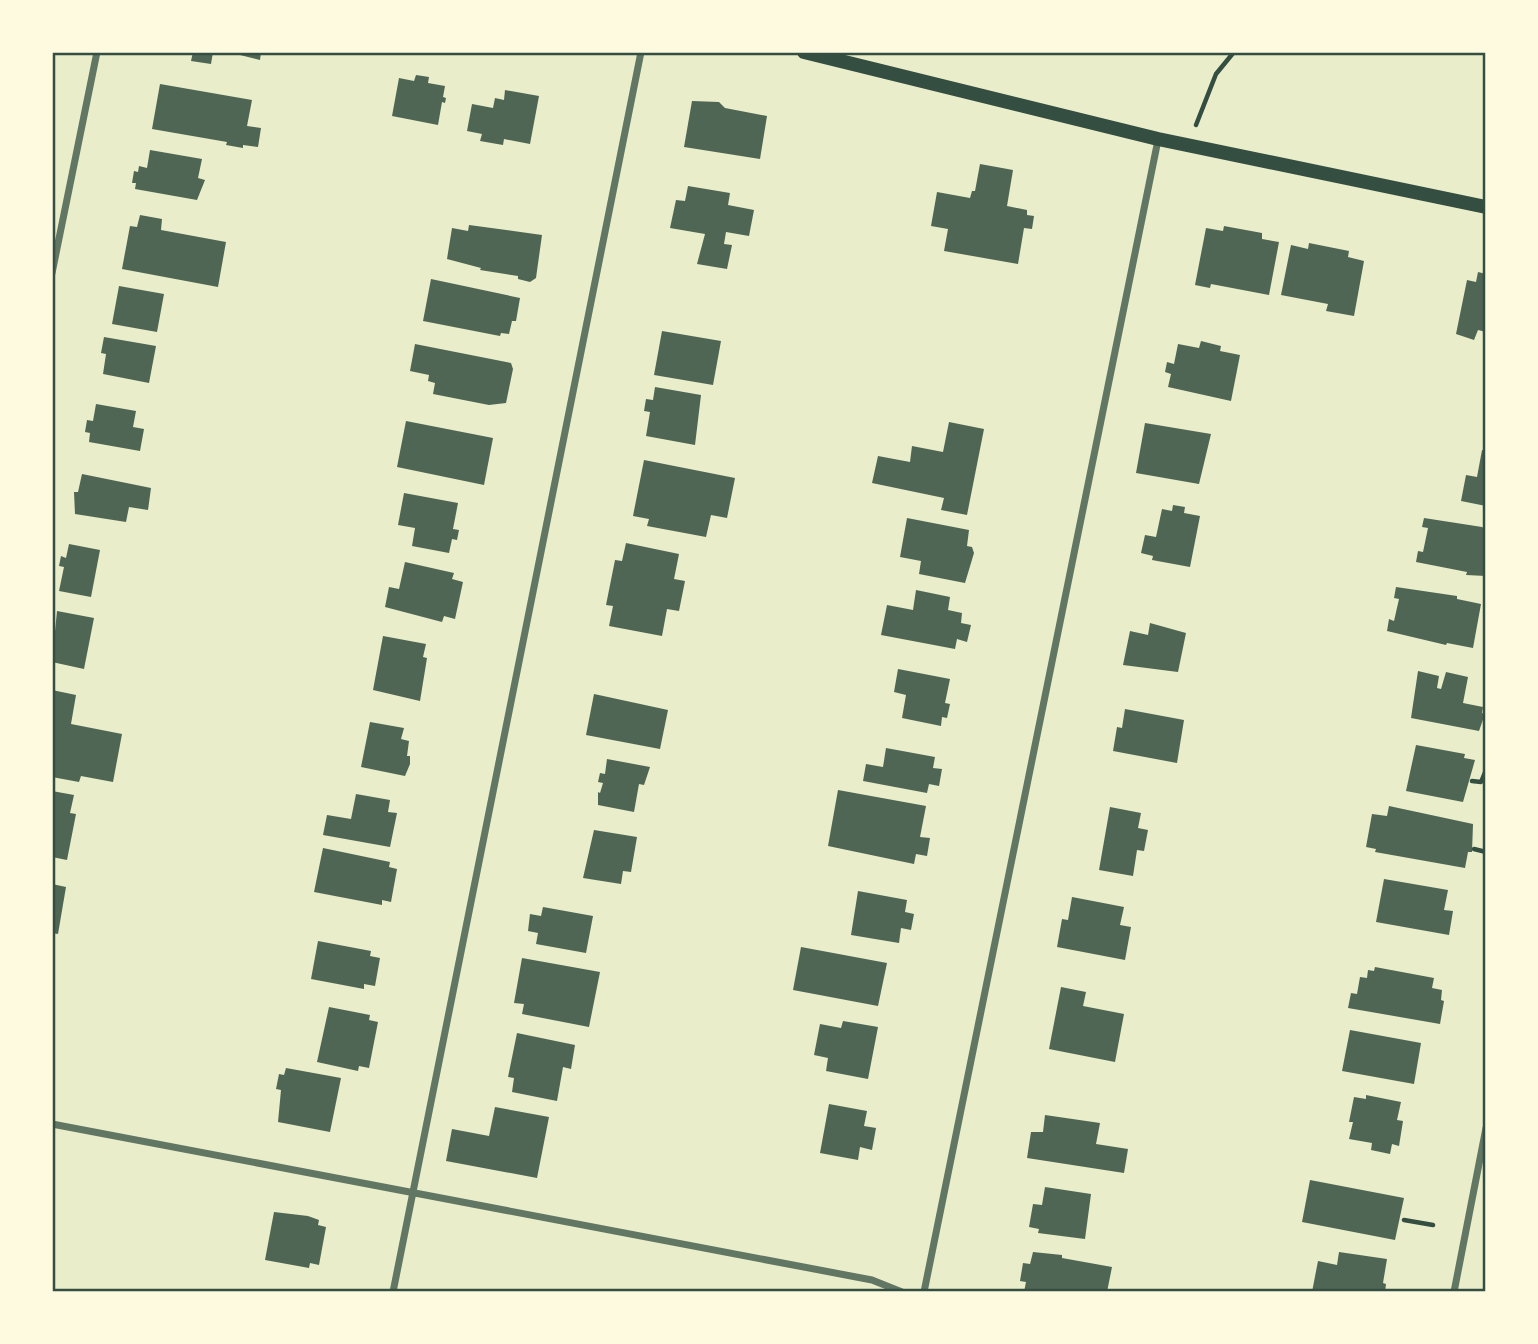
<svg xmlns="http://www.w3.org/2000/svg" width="1538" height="1344" font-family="'DM Sans',sans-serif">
  <rect width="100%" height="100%" fill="#e9edc9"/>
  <path fill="#4f6655" d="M193,52H213L211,64L191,61Z
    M228,52H261L260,60Z
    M416,75L429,77L428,83L445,86L443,97L446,98L445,103L442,102L438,125L392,116L399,78L414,81Z
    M160,84L252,100L247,126L261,128L258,147L243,145V148L226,145L227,142L152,129Z
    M505,90L539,96L530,144L504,139L503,145L480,141L482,134L467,131L472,104L493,108L495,98L504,100Z
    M692,101L719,102L725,108L767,116L760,159L684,147Z
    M150,150L202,159L198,178L205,180L197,200L135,189L136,183H132L134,171L138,172L139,166L147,168Z
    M980,164L1013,170L1007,206L1027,210V215L1034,216L1032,229L1024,228L1018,264L944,251L948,229L931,226L937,192L970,198L972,191H975Z
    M688,186L730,193L728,205L754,210L749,236L726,232L724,244L732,245L727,269L697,264L705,234L670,228L676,200L685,201Z
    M140,215L162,219L161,230L226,242L218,287L122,269L130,226L137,227Z
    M469,225L542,235L536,278L530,282L518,279V276L480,270L481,268L447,259L452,228L468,231Z
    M1224,226L1262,233V239L1279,242L1269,295L1211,284L1210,288L1195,285L1206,228L1223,231Z
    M1309,243L1349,251L1348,257L1364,261L1354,316L1326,311L1328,304L1281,295L1291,245L1308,249Z
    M1478,272L1486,274V332L1478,330L1474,340L1456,334L1467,280L1476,282Z
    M431,279L520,298L516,321H512L509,334L501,333L500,336L423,321Z
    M119,286L164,294L157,332L112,324Z
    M662,331L721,341L713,385L654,375Z
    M104,337L156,346L149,383L103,374L106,354L101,353Z
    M1201,341L1221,346L1220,351L1240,355L1231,401L1168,387L1171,374L1165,372L1167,362L1174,364L1178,344L1199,348Z
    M415,344L511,363L513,369L506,403L489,405L433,394L435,383L428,381L429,375L410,371Z
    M655,387L701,395L695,445L646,436L650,412L644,411L646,399L653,400Z
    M96,404L136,411L133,427L144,429L140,451L89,442L90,433L85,432L87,420L93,421Z
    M406,421L493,438L484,485L397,467Z
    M949,422L984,429L967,515L941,510L944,498L872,483L878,456L910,462L912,446L943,452Z
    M1145,423L1211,434L1199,484L1136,473Z
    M1482,450L1486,451V506L1461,501L1466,475L1477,477Z
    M644,460L735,478L727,518L711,515L706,537L647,526L649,519L633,516Z
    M82,474L151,488L148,510L129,507L126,522L75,514L74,492H78Z
    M404,493L458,503L453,529L459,530L457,540L452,539L449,553L412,546L415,528L398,525Z
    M1173,505L1185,507L1184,513L1200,516L1190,567L1152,560L1153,556L1141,553L1145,535L1156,537L1162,509L1172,511Z
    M907,518L969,530L967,546L972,547L974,553L965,583L919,574L921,561L900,557Z
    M1424,518L1482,527L1486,530V576L1466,575L1467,572L1416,562L1418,551L1423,552L1428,528L1422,527Z
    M626,543L679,554L674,579L685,581L679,611L667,609L662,636L609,626L613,606L606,605L615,560L622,561Z
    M69,544L100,550L91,597L59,591L64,567L59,566L61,556L66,558Z
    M405,562L454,573L452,579L463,582L455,619L444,616L442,622L385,607L389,587L399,589Z
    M1396,587L1457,596V599L1481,604L1473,648L1447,643L1446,645L1387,631L1389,619L1394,621L1399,599L1394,598Z
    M916,590L950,597L948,610L962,613L961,623L971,625L967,642L957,639L955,649L881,635L887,605L913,610Z
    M57,611L94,618L84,669L52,662Z
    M1150,623L1186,633L1178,672L1123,665L1130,631L1148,635Z
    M383,636L426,644L423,657L427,658L420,701L373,690Z
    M898,669L950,679L945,703L950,704L947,718L942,717L941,726L902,718L906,695L894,692Z
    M1418,671L1439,676L1437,688L1441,689L1446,672L1468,677L1463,703L1483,707L1482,713L1485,714L1479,731L1411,718Z
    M52,690L76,695L71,724L122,734L113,782L81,776L79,782L52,777Z
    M594,694L668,710L660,749L586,735Z
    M1125,709L1184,720L1177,763L1113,751L1117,727L1122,728Z
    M370,722L404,728L401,739L409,741L407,756H410V764L405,776L361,767Z
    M1416,745L1465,754L1464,758L1475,760L1463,802L1406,791Z
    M886,748L935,757L933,768L942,769L939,786L929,784L927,793L863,781L866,764L883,767Z
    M607,759L650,767L644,785L639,784L634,812L598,805V792L600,793L603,783L598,782L600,773L605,774Z
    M838,790L926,806L920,837L930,838L927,856L916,854L914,864L828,846Z
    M52,791L74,795L70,813L76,814L67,860L52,857Z
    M356,794L390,800L388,812L397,813L390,847L323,835L327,815L351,819Z
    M1389,806L1473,824L1472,852H1468L1465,868L1375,852L1376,849L1366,847L1372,814L1387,816Z
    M1110,807L1141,813L1138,828L1148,830L1144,851L1137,850L1133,876L1099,870Z
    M594,830L637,837L631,872L623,871L621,884L583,878Z
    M323,848L390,862L389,867L397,869L391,902L382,900V905L314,892Z
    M1384,879L1448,890L1444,910L1453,911L1449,935L1376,922Z
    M52,884L66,887L58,934L52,933Z
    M858,891L907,900L905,912L914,914L911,930L901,928L899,943L851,935Z
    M1072,897L1124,907L1120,925L1131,927L1125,960L1057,947L1062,919L1068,920Z
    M543,907L593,916L586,953L536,944L538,933L528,931L530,914L541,916Z
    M318,941L371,951L370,956L380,958L375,986L364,984V989L311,979Z
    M801,947L887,963L878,1006L793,990Z
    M522,958L600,972L589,1027L522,1014L524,1004L514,1003Z
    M1375,967L1434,978L1432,988L1442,990L1441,1000L1444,1001L1440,1024L1348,1008L1351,993L1357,994L1360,977L1367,978L1368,970L1374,971Z
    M1061,987L1086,992L1083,1006L1124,1014L1115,1062L1049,1049Z
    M329,1007L370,1015L369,1020L378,1022L369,1068L359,1066L358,1071L317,1062Z
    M843,1021L878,1027L868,1079L826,1071L828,1058L814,1055L820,1024L841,1028Z
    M1350,1030L1421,1043L1414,1084L1342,1071Z
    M517,1033L575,1045L571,1069L563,1067L557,1101L512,1092L514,1078L508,1077Z
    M286,1068L341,1078L330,1132L278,1122L281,1090L276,1089L279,1074L284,1075Z
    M1366,1095L1401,1102L1397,1120L1403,1121L1399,1146L1392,1144L1390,1154L1371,1150L1372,1143L1349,1139L1353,1122H1349L1354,1097L1366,1099Z
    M829,1104L867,1111L864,1126L876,1128L872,1150L860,1147L858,1160L820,1153Z
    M495,1107L549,1117L537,1178L446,1161L452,1129L489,1136Z
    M1045,1115L1100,1123L1096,1144L1128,1149L1124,1173L1027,1158L1031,1132H1043Z
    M1310,1180L1404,1198L1395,1240L1302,1222Z
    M1045,1187L1091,1194L1085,1239L1038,1233L1039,1229L1029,1227L1033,1204L1042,1205Z
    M274,1212L308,1216L319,1220L318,1225L326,1227L319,1265L310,1263L309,1268L265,1260Z
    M1033,1252L1062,1255V1258L1112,1267L1107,1292H1024L1026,1282L1020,1281L1023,1263L1030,1264Z
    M1339,1252L1387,1259L1383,1283L1386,1284L1385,1292H1312L1318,1261L1337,1265Z"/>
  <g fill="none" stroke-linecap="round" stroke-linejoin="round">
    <path stroke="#344e41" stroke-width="4.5" d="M1196,125L1216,74L1234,52
      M1472,781L1481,782L1486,770
      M1474,849L1486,852
      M1404,1220L1433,1225"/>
    <path stroke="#617663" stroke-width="7" d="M52,273L97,52
      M52,1124L872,1280L902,1292
      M393,1292L641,52
      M924,1292L1158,140
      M1454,1292L1486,1128"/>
    <path stroke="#344e41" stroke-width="14" d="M804,52L1158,139L1486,207"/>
  </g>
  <rect width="1538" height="1344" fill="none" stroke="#fefae0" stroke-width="108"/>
  <rect x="54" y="54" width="1430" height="1236" fill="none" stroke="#344e41" stroke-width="2.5"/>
</svg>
